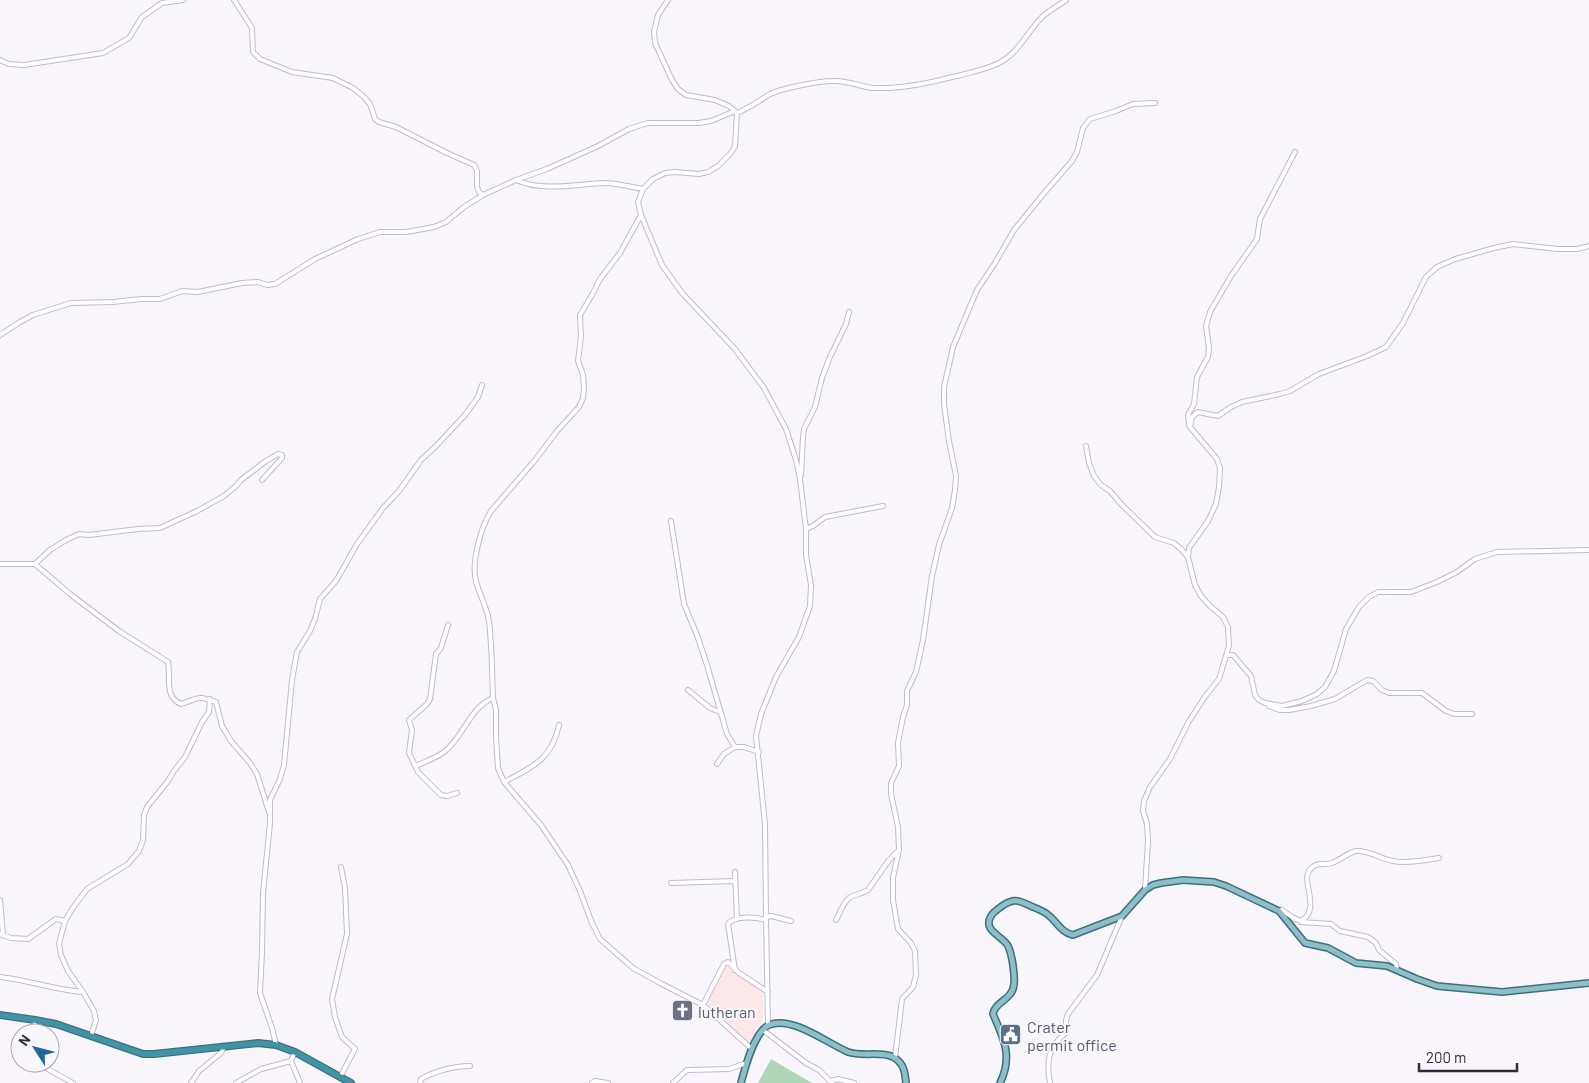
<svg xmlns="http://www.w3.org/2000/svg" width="1589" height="1083" font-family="Barlow,sans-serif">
  <rect width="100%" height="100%" fill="#f8f6fb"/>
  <path fill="#fde7e9" d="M725,965L763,990V1016L761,1023L749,1042L706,1002Z"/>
  <path fill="#afd6b5" d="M771,1059L812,1083H758Z"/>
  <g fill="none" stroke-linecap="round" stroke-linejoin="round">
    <defs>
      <path id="minor" d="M234,0L252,28L253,52L260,59L292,72L333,78L353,88L363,96L370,104L375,119L379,122L396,127L445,152L474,165L477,171V187L479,192L483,195
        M668,0L658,15L654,32L655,43L672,80L678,89L686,95L715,100L729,106L737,113L735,146L731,153L718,166L708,172L699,174L675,172L665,173L653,179L643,189L638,202L641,215L662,265L682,293L735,349L764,388L786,429L796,460L800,479L806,529V555L811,585L810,606L799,637L776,677L761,714L756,736L765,824L766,920L768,1026
        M0,60L9,64L24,65L103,53L129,38L142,17L162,3L183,0
        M737,113C749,108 759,101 770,94C783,88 819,81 833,81C848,80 860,87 874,88C904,89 932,82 961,75C973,72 986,69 997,64C1018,54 1026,34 1041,18C1048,11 1058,6 1066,0
        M516,180L547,169L598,146L629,129L648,123H699L711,121L735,111
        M641,215L620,253L600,279L592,295L580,315L581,336L578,361L583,375L584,388L583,398L579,407L557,431L536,459L491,511C481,527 471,562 476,581C479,594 487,607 489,621C492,646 492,672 493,698L496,710V737L498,768L504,782L541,825L568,865L580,891L592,923L600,939L633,968L660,983L703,1005L752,1049
        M0,335L20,322L33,315L71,303L113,302L141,299H160L182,291L198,292L242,283L258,282L267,285L275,284L315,259L358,239L380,232H406L434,227L446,222L464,207L483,195L516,180C543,192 576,184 605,183C617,183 631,187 643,189
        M1189,425L1188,415L1194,404L1197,377L1208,357L1209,348L1206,326L1210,312L1231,276L1257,239L1260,219L1295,152
        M1086,446L1089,463L1094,476L1101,485L1110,491L1121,504L1155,537L1174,543L1182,550L1188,557
        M801,475L803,437L804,429L815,407L822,378L829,359L846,324L849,312
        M671,521L684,604L697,635L707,665L727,734L735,747H744L759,752
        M806,529L813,526L825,517L883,506
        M0,564H35L70,594L119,631L168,662C171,678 164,697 181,704C200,698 196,695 216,702L222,726L231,741L250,763L257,774L269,812
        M35,564L50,550L66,540L79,534L89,535L138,529L160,528L197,511L224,496L237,485L241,480L266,461L278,454L282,455V458L262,480
        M448,625L441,648L436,654L430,699L427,704L409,720L412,730L409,753L418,772L441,795L447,796L457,793
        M1227,655H1233L1251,676L1255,695L1259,700L1265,703L1282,706L1302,701L1317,694L1325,687L1334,671L1346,629L1359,607L1369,597L1378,592H1411L1437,582L1457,572L1475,559L1497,552L1589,550
        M688,690L710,708L720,712
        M1269,706L1280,710H1289L1311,706L1335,699L1367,680L1373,681L1382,690L1389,693H1422L1446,711L1454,714H1472
        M717,764L724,754L735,747
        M416,766C424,762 436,758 444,752C464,737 469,708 493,698
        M504,782C533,767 552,759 559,725
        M735,872L737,919
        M671,883L735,881
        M1145,890L1148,841L1147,824L1143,811L1144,801L1150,787L1170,759L1188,723L1204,698L1219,679L1229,646L1228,627L1223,617L1210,606L1201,596L1195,585L1188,557L1189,548L1208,521L1216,504L1219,487L1220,468L1217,459L1190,427L1192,417L1198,412L1218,416L1231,407L1242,402L1280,394L1290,391L1319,374L1367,356L1386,347L1403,323L1426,277L1437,267L1455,259L1494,248L1513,244L1558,249H1577L1589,246
        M0,900L3,935
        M1279,911L1282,910L1295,919
        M766,917L771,916L791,921
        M1294,918L1301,921C1317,912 1308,893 1307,879C1307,874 1309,869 1314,866C1318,863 1326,865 1332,863C1340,860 1348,853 1356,851C1368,850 1382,859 1393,861C1407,864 1425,860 1439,858
        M836,920C840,913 843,903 849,898C855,894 862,894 868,890L889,860L899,850
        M1301,922L1331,924L1340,931L1368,937L1376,943L1379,950L1396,964L1397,970
        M0,934L11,938L28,939L56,919L65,921
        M735,970L728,924C735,915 756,917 766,920
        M0,977C28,980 55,990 83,992
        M703,1005L724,964L728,962L739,973L768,992
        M763,1030L806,1063L819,1070L832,1083
        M34,1033L35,1020
        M91,1036L96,1020L94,1011L83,992L68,971L61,955L59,944L65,921L72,909L87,889L128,864L139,851L143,840L144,815L147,807L168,781L174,771L185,757L202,722L209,712L210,699
        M276,1045L272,1028L260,993L262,952L263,893L270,823V800L280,779L284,765L292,680L297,652L310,631L315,619L320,599L336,581L357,544L383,508L399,491L421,460L436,446L465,415L478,397L482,385
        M295,1052L291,1061L300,1083
        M895,1058L902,999L913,987L916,975L915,951L911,943L898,929L893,900V877L899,850L898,827L891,794V783L899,766L898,743L903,717L907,705V691L916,672L923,640L932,576L939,545L952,508L955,490L956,476L949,441L944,404V387L953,347L977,290L995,263L1014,230L1045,192L1072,161L1077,152L1083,128L1090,119L1116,111L1133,104L1155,103
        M37,1063L73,1083
        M340,1077L355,1049L342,1037L335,1017L332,999L347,934L345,888L341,867
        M831,1081L838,1079L854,1083
        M191,1083L199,1071L221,1053L224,1047
        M236,1083L261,1069L291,1061
        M420,1083L421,1079C435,1071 454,1066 470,1066
        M592,1083L595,1081L608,1083
        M673,1083L687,1070L729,1069L747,1063
        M1050,1083C1046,1063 1048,1046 1066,1033V1020L1068,1014L1097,975L1122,916"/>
      <path id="major" d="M741,1083C745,1068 754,1032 769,1025C791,1015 827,1043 848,1052C861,1057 881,1051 893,1057C904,1063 905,1072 906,1083
        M1000,1083C1013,1057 1004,1039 993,1014C995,1001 1013,1000 1014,984C1015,975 1012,954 1008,946C1003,936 982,931 991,916C993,912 998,909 1002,906C1015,897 1020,901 1033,907C1038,909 1043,911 1047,914C1057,921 1060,932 1073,935L1122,916L1145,890L1153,885L1161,883L1183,880L1214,882L1226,886L1279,911L1305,943L1328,948L1356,963L1387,966L1417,979L1437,986L1502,992L1589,983"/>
      <path id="highway" d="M0,1015L35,1020L56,1024L143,1054H154L258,1043L276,1045L295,1052L351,1083"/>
    </defs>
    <use href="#minor" stroke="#c2b9d2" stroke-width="6"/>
    <use href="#major" stroke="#3c707e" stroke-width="8"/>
    <use href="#highway" stroke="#3c707e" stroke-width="8"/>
    <use href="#minor" stroke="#fff" stroke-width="4"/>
    <use href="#major" stroke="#8ebfc8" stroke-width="5"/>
    <use href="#highway" stroke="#4294a4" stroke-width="5.5"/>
  </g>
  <defs>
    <symbol id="church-square" viewBox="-11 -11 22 22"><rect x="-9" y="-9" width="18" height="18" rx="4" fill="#6b7280" stroke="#f8f6fb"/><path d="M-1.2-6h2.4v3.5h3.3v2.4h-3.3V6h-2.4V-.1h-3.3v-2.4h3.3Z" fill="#fff"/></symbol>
    <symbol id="civic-square" viewBox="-11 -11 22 22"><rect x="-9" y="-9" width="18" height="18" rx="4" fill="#5c6f8a" stroke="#f8f6fb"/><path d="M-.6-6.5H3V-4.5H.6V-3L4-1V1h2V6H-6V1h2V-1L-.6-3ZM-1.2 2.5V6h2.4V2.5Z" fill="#fff"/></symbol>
  </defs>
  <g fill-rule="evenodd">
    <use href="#church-square" x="670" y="998" width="25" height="25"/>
    <use href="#civic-square" x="998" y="1022" width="25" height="25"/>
  </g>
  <g text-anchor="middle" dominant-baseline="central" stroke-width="4" stroke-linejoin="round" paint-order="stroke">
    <g font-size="16" fill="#5b616d" stroke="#f8f6fb" text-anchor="start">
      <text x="698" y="1011">lutheran</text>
    </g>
    <g font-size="16" fill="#4e5e75" stroke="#f8f6fb" text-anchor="start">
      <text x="1027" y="1026">Crater<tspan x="1027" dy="18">permit office</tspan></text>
    </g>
  </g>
  <g transform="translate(35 1048) rotate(306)"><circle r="24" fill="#f8f6fb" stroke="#a8a6ad"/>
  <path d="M0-4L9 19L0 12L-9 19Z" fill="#20679b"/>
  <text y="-8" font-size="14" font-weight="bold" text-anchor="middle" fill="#312d37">N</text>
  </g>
  <path d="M1419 1063v8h98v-8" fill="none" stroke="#312d37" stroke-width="2.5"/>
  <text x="1426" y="1063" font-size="15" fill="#312d37" stroke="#f8f6fb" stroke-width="4" paint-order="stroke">200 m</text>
</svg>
